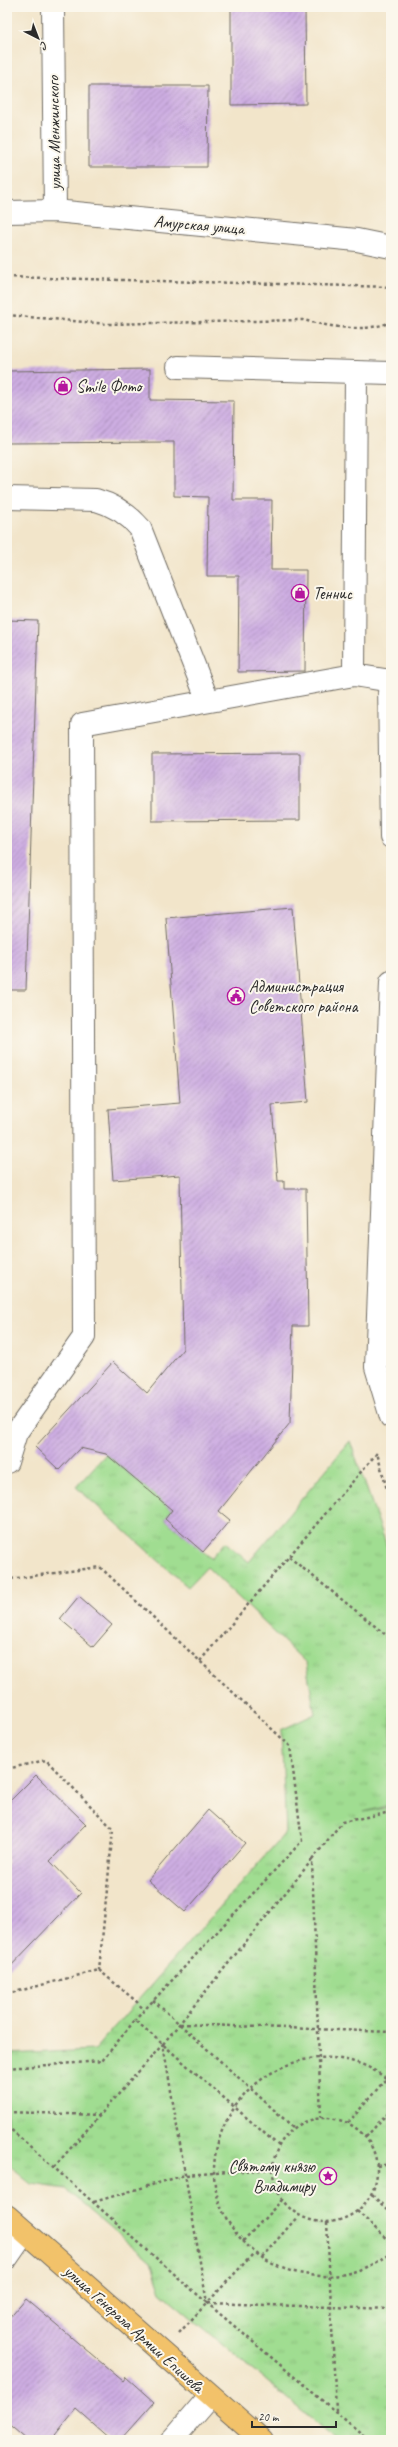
<svg xmlns="http://www.w3.org/2000/svg" width="398" height="2447" font-family="Caveat,sans-serif">
  <defs>
    <pattern id="grass-tufts" width="24" height="20" patternUnits="userSpaceOnUse"><rect width="24" height="20" fill="#a0dd91"/><path d="M3 7l-1-3M5 7V3M7 7l1-3M15 17l-1-3M17 17v-4M19 17l1-3" fill="none" stroke="#8abe7d"/></pattern>
    <pattern id="building-hatch" width="6" height="6" patternUnits="userSpaceOnUse"><rect width="6" height="6" fill="#cdade2"/><path d="M-1 1l2-2M0 6l6-6M5 7l2-2" fill="none" stroke="#a78db7"/></pattern>
  </defs>
  <rect width="100%" height="100%" fill="#fbf7ec"/>
  <filter id="ink" filterUnits="userSpaceOnUse"><feTurbulence type="fractalNoise" baseFrequency=".025" numOctaves="2"/><feDisplacementMap in="SourceGraphic" scale="8" xChannelSelector="R" yChannelSelector="G"/><feConvolveMatrix kernelMatrix="1 2 1 2 8 2 1 2 1" color-interpolation-filters="sRGB"/></filter>
  <filter id="wash" filterUnits="userSpaceOnUse"><feTurbulence type="fractalNoise" baseFrequency=".012" numOctaves="4" result="noise"/><feDisplacementMap in="SourceGraphic" scale="16" xChannelSelector="R" yChannelSelector="G"/><feGaussianBlur stdDeviation="0.9" result="paint"/><feColorMatrix in="noise" values="0 0 0 0 0 0 0 0 0 0 0 0 0 0 0 0 0 1.4 0 .05"/><feComposite in="paint" operator="in"/></filter>
  <g filter="url(#wash)">
    <rect width="100%" height="100%" fill="#f2e5ca"/>
    <path fill="url(#grass-tufts)" stroke="#66845e" d="M350,1441L391,1558V1805L364,1812L391,1807V2440H336L161,2292L151,2262L66,2189L32,2184L7,2163V2054L94,2050L286,1832L281,1730L315,1714L306,1663L207,1567L188,1587L76,1487L106,1454L172,1510L165,1519L211,1558L225,1542L249,1562Z"/>
    <g id="blocks">
      <path fill="url(#building-hatch)" d="M231,7H305L306,104L231,105Z
        M89,86H208L207,167H89Z
        M150,369V400L234,401L233,500H272L271,570H306L305,671L238,672L239,576H207L208,497L174,496V442L7,443V371Z
        M7,620L38,621L26,990H7Z
        M300,753V820L152,821V754Z
        M293,907L308,1102L272,1105L278,1181H284V1189H306L308,1326H293L290,1423L219,1511L230,1520L203,1552L165,1519L172,1510L106,1454L80,1448L59,1470L35,1447L113,1362L147,1393L183,1349L180,1175L113,1180L108,1109L180,1103L166,918Z
        M79,1596L112,1625L93,1647L60,1619Z
        M36,1775L86,1824L50,1861L81,1893L7,1970V1804Z
        M208,1810L245,1843L185,1912L148,1880Z
        M26,2299L123,2381L126,2377L154,2402L120,2440H111L76,2409L51,2440H28L7,2422V2321Z"/>
    </g>
  </g>
  <g filter="url(#ink)">
    <use href="#blocks" fill-opacity="0" stroke="#716c63" stroke-width="1"/>
    <g fill="none" stroke-linecap="round" stroke-linejoin="round">
      <defs>
        <path id="minor" d="M53,7L55,211
          M7,212L55,211L357,240L391,247
          M178,367L391,373
          M356,372L354,675L391,681
          M7,498L96,500C114,505 128,514 140,528L208,701
          M389,680L391,837
          M391,982L376,1367L391,1417
          M7,1462L16,1433L84,1337L82,724L354,675
          M7,2258L25,2232
          M172,2440L210,2396"/>
        <path id="major" d="M7,2216L262,2440"/>
      </defs>
      <use href="#minor" stroke="#716c63" stroke-width="24"/>
      <use href="#major" stroke="#716c63" stroke-width="24"/>
      <path stroke="#716c63" stroke-width="2.5" stroke-dasharray="3 3" stroke-linecap="butt" d="M7,277L391,287
        M7,315L107,324L303,320C331,327 364,333 391,322
        M289,1557L391,1639
        M7,1583L10,1579L100,1567L290,1746L302,1841L135,2020
        M200,1661L377,1453L391,1504
        M7,1769L46,1760L113,1829L99,1970
        M312,1860L342,1822L391,1812
        M99,1970L137,2002L144,2010
        M7,1994L99,1970
        M153,2000L294,2128
        M180,2024L391,2032
        M163,2044L312,1860L321,2118
        M7,2068L102,2061L135,2020L279,2146
        M391,2081C384,2077 376,2071 368,2067C263,2021 163,2157 243,2241C256,2255 272,2266 291,2271C330,2282 358,2275 391,2253
        M7,2112L100,2115
        M273 2170a52 52 0 1 1 104 0a52 52 0 1 1-104 0Z
        M348,2123L386,2079
        M7,2126L207,2303L254,2253
        M366,2137L391,2109
        M377,2166L391,2164
        M54,2167L163,2044L207,2303L369,2440
        M372,2195L391,2213
        M94,2202L185,2175L273,2169
        M357,2211L391,2243
        M327,2222L336,2411
        M243,2241L283,2199
        M262,2257L299,2215
        M179,2333L207,2303L391,2309"/>
      <use href="#minor" stroke="#fff" stroke-width="22"/>
      <use href="#major" stroke="#f2c26a" stroke-width="22"/>
    </g>
  </g>
  <defs>
    <symbol id="shop-ring" viewBox="-11 -11 22 22"><circle r="9.5" fill="#fbf7ec" stroke="#b5179e" stroke-width="1.5"/><path d="M-5-2.5h2.3a2.7 3.5 0 0 1 5.4 0H5L5.5 6h-11ZM-1.5-2.5h3a1.5 2.3 0 0 0-3 0Z" fill="#b5179e"/></symbol>
    <symbol id="civic-ring" viewBox="-11 -11 22 22"><circle r="9.5" fill="#fbf7ec" stroke="#b5179e" stroke-width="1.5"/><path d="M-.6-6.5H3V-4.5H.6V-3L4-1V1h2V6H-6V1h2V-1L-.6-3ZM-1.2 2.5V6h2.4V2.5Z" fill="#b5179e"/></symbol>
    <symbol id="sight-ring" viewBox="-11 -11 22 22"><circle r="9.5" fill="#fbf7ec" stroke="#b5179e" stroke-width="1.5"/><path d="M0-6L1.8-2.2L6-1.7L2.9 1.2L3.7 5.4L0 3.3L-3.7 5.4L-2.9 1.2L-6-1.7L-1.8-2.2Z" fill="#b5179e"/></symbol>
  </defs>
  <g fill-rule="evenodd">
    <use href="#shop-ring" x="53" y="376" width="20" height="20"/>
    <use href="#shop-ring" x="290" y="583" width="20" height="20"/>
    <use href="#civic-ring" x="226" y="986" width="20" height="20"/>
    <use href="#sight-ring" x="318" y="2166" width="20" height="20"/>
  </g>
  <g text-anchor="middle" dominant-baseline="central" stroke-width="4" stroke-linejoin="round" paint-order="stroke">
    <g font-size="17" fill="#2b2b2b" stroke="#fbf7ec">
      <text transform="translate(54 133) rotate(-91)">улица Менжинского</text>
      <text transform="translate(199 225) rotate(5)">Амурская улица</text>
      <text transform="translate(134 2329) rotate(42)">улица Генерала Армии Епишева</text>
    </g>
    <g font-size="17" fill="#2b2b2b" stroke="#fbf7ec" text-anchor="start">
      <text x="76" y="386">Smile Фото</text>
      <text x="313" y="593">Теннис</text>
      <text x="249" y="986">Администрация<tspan x="249" dy="20">Советского района</tspan></text>
      <text x="315" y="2166" text-anchor="end">Святому князю<tspan x="315" dy="20">Владимиру</tspan></text>
    </g>
  </g>
  <rect width="398" height="2447" fill="none" stroke="#fbf7ec" stroke-width="24"/>
  <g transform="translate(38 38) rotate(138)" stroke="#fbf7ec" stroke-width="3" paint-order="stroke">
  <path d="M0-3L7 15L0 10L-7 15Z" fill="#2b2b2b"/>
  <text y="-6" font-size="11" font-weight="bold" text-anchor="middle" fill="#2b2b2b">С</text>
  </g>
  <path d="M252 2421v6h84v-6" fill="none" stroke="#2b2b2b" stroke-width="2"/>
  <text x="258" y="2421" font-size="12" fill="#2b2b2b" stroke="#fbf7ec" stroke-width="3" paint-order="stroke">20 m</text>
</svg>
